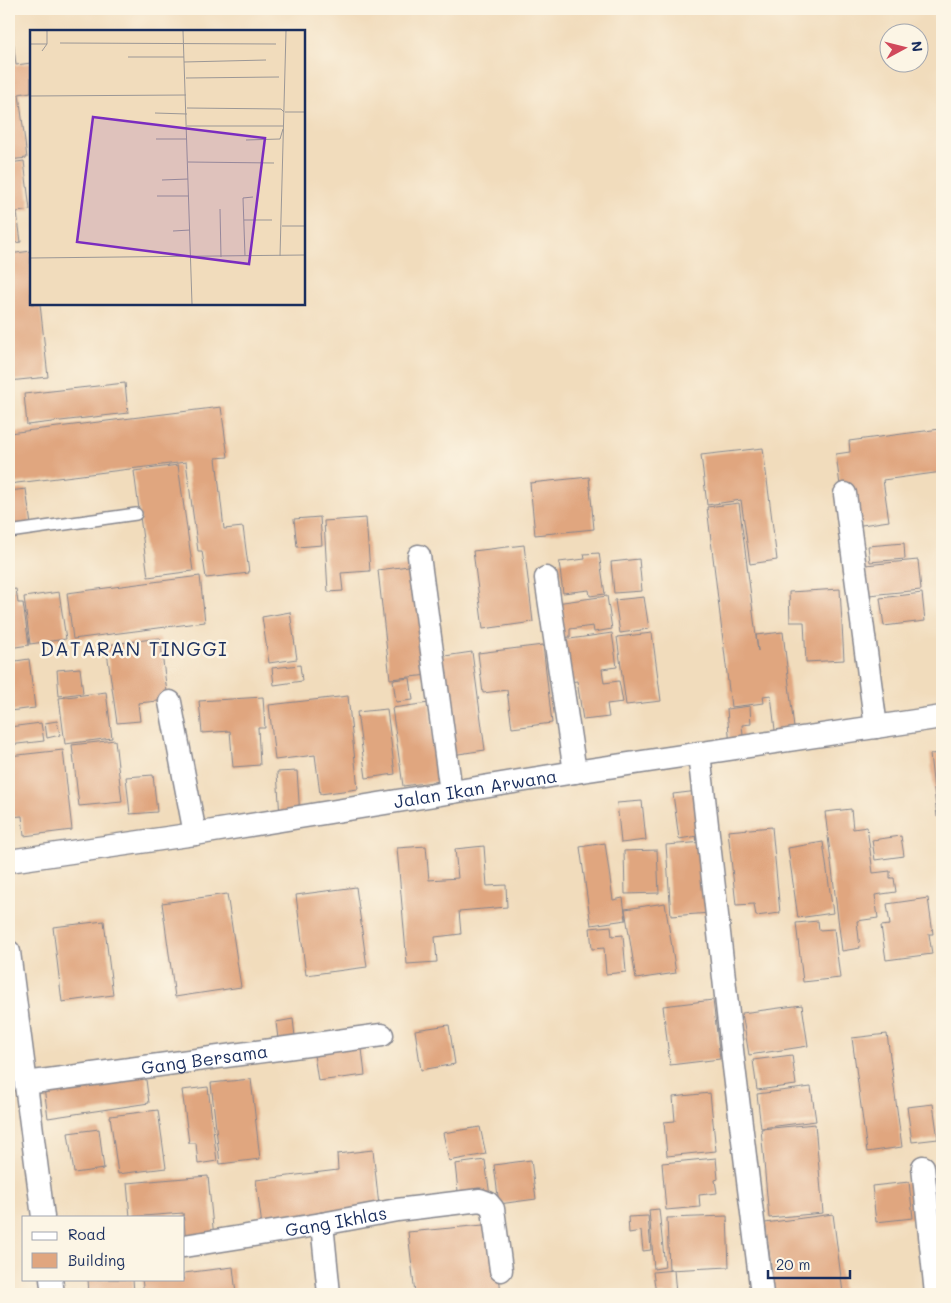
<svg xmlns="http://www.w3.org/2000/svg" width="951" height="1303" font-family="Mali,sans-serif">
  <rect width="100%" height="100%" fill="#fcf5e5"/>
  <filter id="ink" filterUnits="userSpaceOnUse"><feTurbulence type="fractalNoise" baseFrequency=".02" numOctaves="2"/><feDisplacementMap in="SourceGraphic" scale="10" xChannelSelector="R" yChannelSelector="G"/><feConvolveMatrix kernelMatrix="1 2 1 2 8 2 1 2 1" color-interpolation-filters="sRGB"/></filter>
  <filter id="wash" filterUnits="userSpaceOnUse"><feTurbulence type="fractalNoise" baseFrequency=".0096" numOctaves="4" result="noise"/><feDisplacementMap in="SourceGraphic" scale="20" xChannelSelector="R" yChannelSelector="G"/><feGaussianBlur stdDeviation="1.12" result="paint"/><feColorMatrix in="noise" values="0 0 0 0 0 0 0 0 0 0 0 0 0 0 0 0 0 1.4 0 .05"/><feComposite in="paint" operator="in"/></filter>
  <g filter="url(#wash)">
    <rect width="100%" height="100%" fill="#f1dcbc"/>
    <g id="blocks">
      <path fill="#e0a67f" d="M9,20H11L16,65L31,63V92L19,94L27,158L9,160Z
        M24,161L30,210L17,212L21,242L9,244V163Z
        M31,251V304H40L48,377L9,381V254Z
        M125,383L128,413L27,425L24,394Z
        M221,407L228,457L216,458L224,529L243,527L249,573L206,578L202,551H198L186,462L9,484V433Z
        M940,429L942,447V472L883,480L889,521L855,526L840,486L836,454L850,452L849,441Z
        M763,448L777,560L750,564L741,500L707,505L701,455Z
        M178,465L193,571L148,577L134,471Z
        M589,477L594,529L535,535L530,483Z
        M26,489L31,525L9,528V491Z
        M739,503L758,651L756,635L783,632L795,737L776,739L771,695L763,696L764,703L731,707L707,507Z
        M320,517L322,545L297,547L294,519Z
        M366,518L370,571L341,573L343,591L328,592L324,521Z
        M904,543L905,559L870,562L868,546Z
        M524,545L533,622L483,629L473,551Z
        M599,553L605,594L590,596L589,590L563,593L559,562L585,559L584,554Z
        M639,559L642,591L614,593L611,562Z
        M918,560L921,590L869,595L865,565Z
        M416,565L429,675L390,679L378,570Z
        M200,576L205,622L73,639L67,593Z
        M16,589L18,603H23L29,645L9,648V590Z
        M840,589L844,660L806,662L804,622H790L789,592Z
        M59,592L66,639L30,644L24,597Z
        M922,593L925,621L884,626L880,598Z
        M607,596L612,629L594,632L593,626L570,629V637L561,638L556,603Z
        M644,597L649,629L620,633L615,600Z
        M290,612L297,659L269,663L262,617Z
        M612,633L617,667L602,669L604,683L619,681L623,702L607,704L609,717L583,720L577,681L569,682L563,640Z
        M652,633L661,701L626,705L617,637Z
        M160,638L168,700L138,703L140,721L117,723L106,645Z
        M543,645L552,723L512,728L507,690L483,693L478,653Z
        M472,652L485,750L452,755L438,657Z
        M29,659L35,708L9,711V662Z
        M300,665L302,681L274,685L272,668Z
        M80,668L83,693L59,696L57,670Z
        M410,678L413,700L396,702L393,680Z
        M106,692L112,738L65,744L59,698Z
        M348,696L358,789L320,794L315,755L275,760L269,705Z
        M263,697L265,728H258L260,765L233,767L230,731L202,733L199,701Z
        M429,703L440,781L403,786L392,708Z
        M750,706L751,724L742,725L744,746L730,747L727,709Z
        M387,709L395,774L366,778L357,712Z
        M57,721L60,735L47,738L45,723Z
        M41,723L44,741L9,745V727Z
        M115,740L122,802L79,806L72,745Z
        M63,750L72,830L24,836L22,816L9,817V756Z
        M942,753V816L937,817L930,754Z
        M297,771L300,816L280,817L277,772Z
        M153,775L157,812L130,814L126,777Z
        M698,791L704,835L679,839L673,794Z
        M642,801L646,840L621,843L617,803Z
        M851,809L853,829L867,827L873,873L890,871V878H894L896,892L875,895L878,918L857,921L860,948L842,951L825,812Z
        M772,827L780,913L756,916L754,904L736,905L728,831Z
        M901,836L904,856L875,860L872,840Z
        M704,842L710,913L671,916L666,845Z
        M823,842L833,913L798,918L788,848Z
        M605,843L613,900L623,898L626,920L591,925L580,847Z
        M426,846L429,880L458,878L455,849L484,846L487,886L506,885L507,907L459,911L461,934L435,937L437,962L407,964L397,848Z
        M657,850L659,893L625,894L624,851Z
        M356,887L367,967L306,975L296,895Z
        M227,894L241,987L175,997L162,903Z
        M928,898L933,934H929L932,954L886,960L881,926L890,925L887,904Z
        M665,903L676,973L636,979L625,909Z
        M104,921L113,995L62,1002L53,927Z
        M818,921L819,930L834,929L840,978L803,982L796,923Z
        M611,926L612,936L623,935L626,972L606,974L604,948L592,949L590,928Z
        M713,1000L720,1059L670,1065L663,1006Z
        M802,1005L808,1046L749,1055L742,1013Z
        M293,1019L296,1045L279,1048L276,1022Z
        M449,1025L455,1064L421,1070L415,1030Z
        M887,1034L902,1147L867,1152L852,1038Z
        M361,1040L365,1075L318,1081L313,1048Z
        M792,1055L796,1085L757,1090L753,1060Z
        M145,1072L149,1103L48,1118L44,1087Z
        M251,1079L260,1159L220,1164L211,1083Z
        M208,1087L217,1161L198,1164L196,1143H189L182,1090Z
        M811,1087L816,1121L761,1128L757,1094Z
        M710,1093L716,1151L667,1156L664,1122L675,1121L673,1097Z
        M933,1104L938,1139L912,1142L907,1107Z
        M158,1110L166,1168L118,1174L110,1116Z
        M815,1124L823,1213L769,1218L761,1129Z
        M480,1127L486,1154L449,1161L443,1133Z
        M99,1129L104,1169L74,1173L68,1133Z
        M373,1150L379,1206L262,1226L256,1180L338,1170L337,1154Z
        M716,1158L718,1179L715,1180L717,1193L699,1195L700,1207L666,1210L662,1163Z
        M485,1160L490,1196L459,1200L455,1164Z
        M531,1160L536,1199L499,1204L494,1165Z
        M208,1176L214,1238L186,1241L183,1213L130,1217L127,1183Z
        M909,1182L913,1218L876,1222L872,1186Z
        M659,1209L665,1267L654,1269L649,1210Z
        M833,1214L843,1293L766,1294L767,1275L772,1274L765,1223Z
        M648,1216L651,1250L643,1251L641,1231L629,1233L628,1217Z
        M727,1216L729,1267L669,1270L667,1218Z
        M494,1224L501,1294H415L408,1232Z
        M233,1267L236,1294H144L142,1279H184V1273Z
        M674,1270L676,1294H656L653,1272Z
        M88,1279H133L134,1293L89,1294Z"/>
    </g>
  </g>
  <g filter="url(#ink)">
    <use href="#blocks" fill-opacity="0" stroke="#86868d" stroke-width="1"/>
    <g fill="none" stroke-linecap="round" stroke-linejoin="round">
      <defs>
        <path id="lane" d="M9,532L136,514"/>
        <g id="street">
          <path d="M845,494L876,727"/>
          <path d="M419,556L451,792"/>
          <path d="M546,578L575,772"/>
          <path d="M170,702L195,834"/>
          <path d="M699,753L733,1059L762,1294"/>
          <path id="s1" d="M9,861L195,834L575,772L942,717"/>
          <path d="M9,952L43,1217"/>
          <path id="s2" d="M26,1083L382,1035"/>
          <path d="M923,1167L936,1294"/>
          <path d="M322,1224L329,1294"/>
          <path id="s3" d="M184,1246L322,1224L397,1210L480,1200L488,1203L493,1209L501,1270"/>
          <path d="M51,1279L53,1294"/>
        </g>
      </defs>
      <use href="#lane" stroke="#86868d" stroke-width="14"/>
      <use href="#street" stroke="#86868d" stroke-width="25"/>
      <use href="#lane" stroke="#fff" stroke-width="11"/>
      <use href="#street" stroke="#fff" stroke-width="22"/>
    </g>
  </g>
  <g text-anchor="middle" dominant-baseline="central" stroke-width="5" stroke-linejoin="round" paint-order="stroke">
    <g font-size="18" fill="#1b2f5e" stroke="#fcf5e5">
      <text stroke="none"><textPath href="#s1" startOffset="472">Jalan Ikan Arwana</textPath></text>
      <text stroke="none"><textPath href="#s2" startOffset="180">Gang Bersama</textPath></text>
      <text stroke="none"><textPath href="#s3" startOffset="154">Gang Ikhlas</textPath></text>
    </g>
    <g font-size="20" letter-spacing="1" fill="#1b2f5e" stroke="#fcf5e5">
      <text x="134" y="648">DATARAN TINGGI</text>
    </g>
  </g>
  <g transform="translate(30 30)">
    <rect width="275" height="275" fill="#f1dcbc"/>
    <path fill="none" stroke="#9b9796" stroke-width="1" d="M153,1L162,274M30,13L246,14M0,14H17M12,21L17,14V1M98,27H154M154,32L236,30M156,48L249,47M0,66L156,65M157,78L251,79L254,82M255,82H275M125,83L157,84M157,96H253M126,109H157M216,110L250,109L253,99M158,132L244,133M132,150L158,149M127,166H159M190,179L191,227M214,190H242M252,196H275M143,201L160,200M215,226L213,168L223,167M250,226L256,1M0,228L275,225"/>
    <path fill="#7b2cbf" fill-opacity="0.15" stroke="#7b2cbf" stroke-width="2.5" d="M63,87L235,108L219,234L47,212Z"/>
    <rect width="275" height="275" fill="none" stroke="#1b2f5e" stroke-width="2.5"/>
  </g>
  <rect width="951" height="1303" fill="none" stroke="#fcf5e5" stroke-width="30"/>
  <rect x="22" y="1216" width="162" height="65" fill="#fcf5e5" stroke="#a2a6af"/>
  <rect x="32" y="1232" width="25" height="8" fill="#ffffff" stroke="#a2a6af"/>
  <text x="68" y="1240" font-size="15" fill="#1b2f5e">Road</text>
  <rect x="32" y="1253" width="25" height="15" fill="#e0a67f" stroke="#a2a6af"/>
  <text x="68" y="1266" font-size="15" fill="#1b2f5e">Building</text>
  <g transform="translate(904 48) rotate(83)"><circle r="24" fill="#fcf5e5" stroke="#a2a6af"/>
  <path d="M0-4L9 19L0 12L-9 19Z" fill="#d1495b"/>
  <text y="-8" font-size="14" font-weight="bold" text-anchor="middle" fill="#1b2f5e">N</text>
  </g>
  <path d="M768 1270v8h82v-8" fill="none" stroke="#1b2f5e" stroke-width="2.5"/>
  <text x="776" y="1270" font-size="15" fill="#1b2f5e" stroke="#fcf5e5" stroke-width="4" paint-order="stroke">20 m</text>
</svg>
